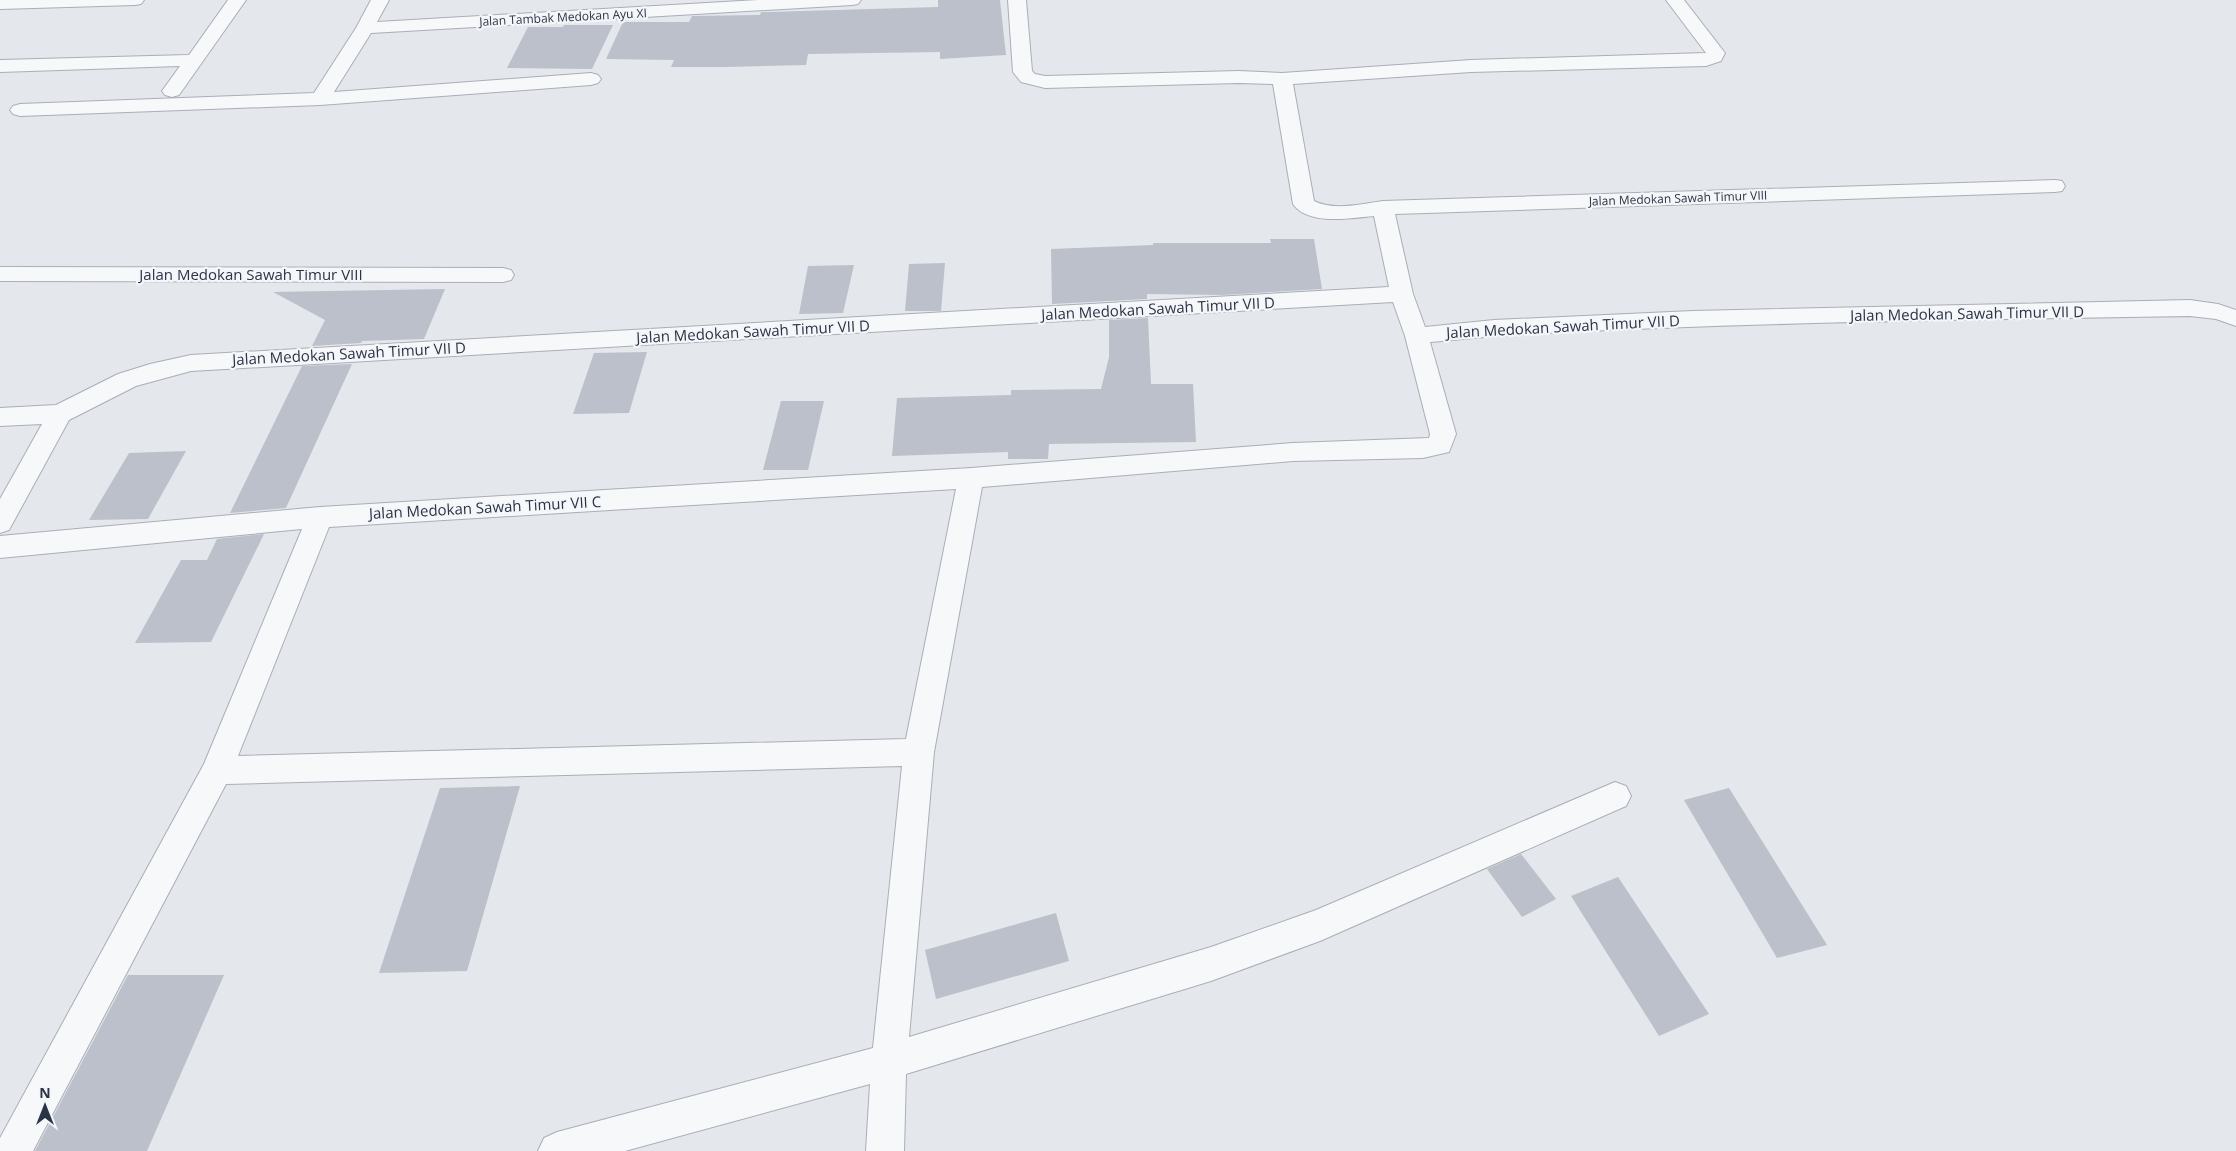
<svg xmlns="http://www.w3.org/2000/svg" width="2236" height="1151" font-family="'Open Sans',sans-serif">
  <rect width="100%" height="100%" fill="#e4e7ec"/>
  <path fill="#bbc0ca" d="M938,0H1000L1006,55L940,59V52L808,54L806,65L725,67H671L674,60L606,59L623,22H689L692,16L760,15L761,12H769L938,7Z
    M564,25H613L592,69L507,68L528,27H563Z
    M1270,239H1314L1322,289L1222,295L1147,294V299L1052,304L1051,249L1153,245V243H1271Z
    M945,263L941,311H905L909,264Z
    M854,265L843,313L799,314L808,266Z
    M445,289L424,339L362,341L361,343L312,346L325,320L273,292Z
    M1148,318L1151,384H1193L1196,442L1049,444L1048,459H1008V452L892,456L897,398L1011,395V390L1101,389L1109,357V320Z
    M647,352L629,413L573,414L594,353Z
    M352,364L286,508L230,513L302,366Z
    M781,401H824L808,470H763Z
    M186,451L148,519L89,520L129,453Z
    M264,534L211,642L135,643L181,560H207L217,539Z
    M520,786L467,971L379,973L440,788Z
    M1729,788L1827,945L1777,958L1684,800Z
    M1521,854L1556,899L1522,917L1487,869Z
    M1618,877L1709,1014L1659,1036L1571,896Z
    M1056,913L1069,961L936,999L925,950Z
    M128,975H224L147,1151H35Z"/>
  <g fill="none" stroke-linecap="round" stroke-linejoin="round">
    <defs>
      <path id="minor" d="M0,0H144L141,4L135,5L0,9Z
        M228,0H246L179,95L172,97L165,95L162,91L180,66L0,72V60L189,55Z
        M371,0H389L377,22L758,0H861L858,4L852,5L371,33L334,92L591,73L598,75L601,79L598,83L591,85L320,105L20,116L13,114L10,110L13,106L20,104L314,93L356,28Z
        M1008,0H1026L1032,71L1035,74L1045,76L1239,71L1282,73L1471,60L1706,53L1666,0H1684L1725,53L1721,61L1706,66L1471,72L1293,84L1314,201C1334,211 1361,204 1383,201L2055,180L2062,181L2065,186L2062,191L2055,192L1395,214L1413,294L1425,327L1494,320L1693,311L2190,300L2218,304L2236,310V326L2216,319L2190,316C2014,319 1838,321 1661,328C1589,331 1515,333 1443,341L1430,342L1456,434L1449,452L1423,458L1293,461L982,487L934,752L909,1037L1211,947L1316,910L1615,782L1626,786L1631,796L1626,806L1320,941L1211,981L906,1074L904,1151H866L870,1084L625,1151H538L544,1138L557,1132L873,1048L902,766L226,784L33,1151H0V1138L204,764L302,529L0,558V536L320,507L971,468L1293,443L1429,438L1430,434L1405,336L1393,302L191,371L136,386L69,420L9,530L0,533V499L42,424L0,426V408L56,405L118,374L150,364L191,355L1389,287L1374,216C1352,218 1308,226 1293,204L1273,84L1239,83L1045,88L1021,82L1013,72ZM956,489L906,739L238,756L329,527Z
        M0,267L503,268L511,270L514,275L511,280L503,282L0,281Z"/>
    </defs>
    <use href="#minor" stroke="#a9aeb7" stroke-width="2"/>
    <use href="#minor" fill="#f7f8fa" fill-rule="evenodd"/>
  </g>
  <g text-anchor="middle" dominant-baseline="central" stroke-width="4.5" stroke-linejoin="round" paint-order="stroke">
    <g font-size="12" fill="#2b3445" stroke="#f4f6f9">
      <text transform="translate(563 17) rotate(-3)">Jalan Tambak Medokan Ayu XI</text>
      <text transform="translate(1678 198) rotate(-2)">Jalan Medokan Sawah Timur VIII</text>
    </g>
    <g font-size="15" fill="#2b3445" stroke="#f4f6f9">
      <text x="251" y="274">Jalan Medokan Sawah Timur VIII</text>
      <text transform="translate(1158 308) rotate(-3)">Jalan Medokan Sawah Timur VII D</text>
      <text transform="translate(1967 313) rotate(-1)">Jalan Medokan Sawah Timur VII D</text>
      <text transform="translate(1563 326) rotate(-3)">Jalan Medokan Sawah Timur VII D</text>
      <text transform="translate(753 331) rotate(-3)">Jalan Medokan Sawah Timur VII D</text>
      <text transform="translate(349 353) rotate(-3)">Jalan Medokan Sawah Timur VII D</text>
      <text transform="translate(485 507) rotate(-3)">Jalan Medokan Sawah Timur VII C</text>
    </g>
  </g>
  <g transform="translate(45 1106)" stroke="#f4f6f9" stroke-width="4" paint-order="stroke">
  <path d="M0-4L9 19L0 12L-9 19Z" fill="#2b3445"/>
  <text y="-8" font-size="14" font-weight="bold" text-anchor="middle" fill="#2b3445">N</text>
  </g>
</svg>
